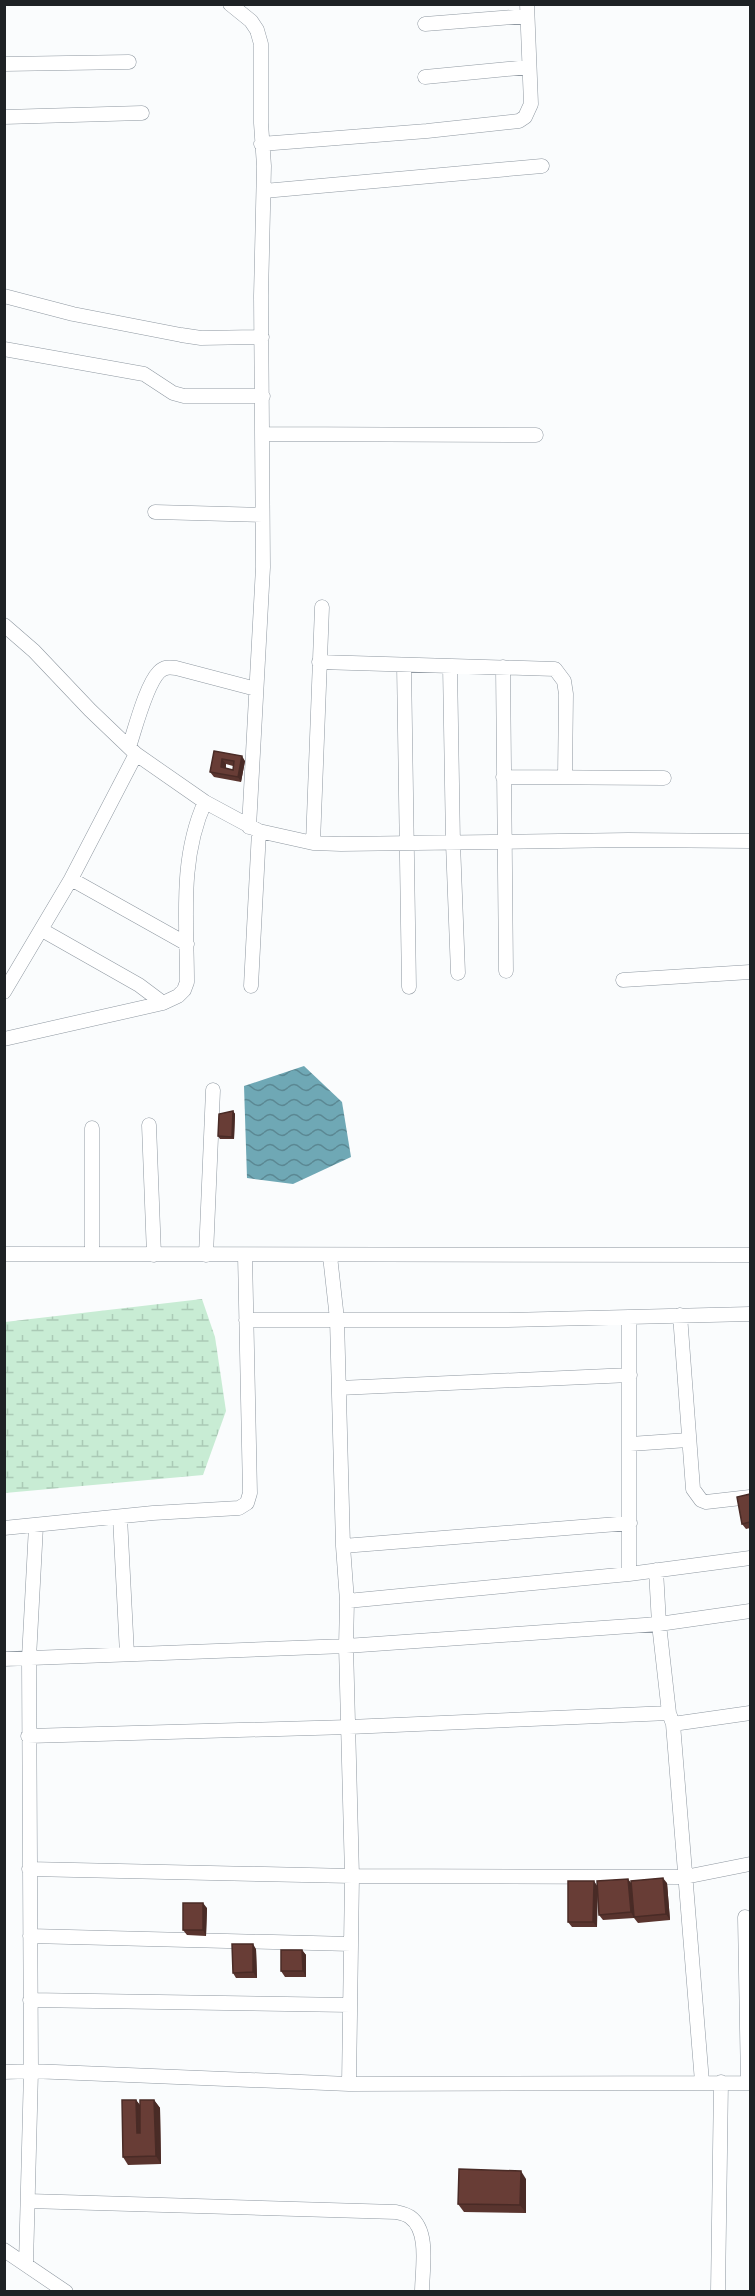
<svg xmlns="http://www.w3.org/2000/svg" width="755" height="2296" font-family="Overpass,sans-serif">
  <defs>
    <pattern id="wetland-marsh" width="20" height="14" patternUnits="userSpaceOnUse" patternTransform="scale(1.5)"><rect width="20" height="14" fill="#c8ecd4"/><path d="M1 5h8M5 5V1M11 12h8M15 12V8" fill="none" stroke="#abcab6"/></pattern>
    <pattern id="water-waves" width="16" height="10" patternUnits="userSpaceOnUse" patternTransform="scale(1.5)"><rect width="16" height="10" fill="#6fa8b5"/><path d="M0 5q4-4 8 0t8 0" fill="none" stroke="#5b8893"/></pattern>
  </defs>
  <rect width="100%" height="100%" fill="#fafcfd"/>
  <path fill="url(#wetland-marsh)" d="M202,1299L215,1337L226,1411L203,1475L5,1493V1322Z"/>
  <path fill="url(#water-waves)" d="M304,1066L342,1102L351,1157L293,1184L247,1178L244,1086Z"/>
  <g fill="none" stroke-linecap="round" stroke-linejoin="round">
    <defs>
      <path id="minor" d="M230,4L251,21L257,30L261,44V123L264,166L261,296L263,567L249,827
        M425,24L527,16
        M4,64L129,62
        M425,77L529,67
        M4,117L142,113
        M261,144L427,131L519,121L525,117L531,104L527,4
        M264,191L542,166
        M4,296L73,314L181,335L201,338L262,337
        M4,349L144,374L173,393L184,396H263
        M263,434L536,435
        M155,512L262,515
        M4,625L34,651L90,710L136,754L205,802L259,831L313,843L341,844L628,840L750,841
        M319,662L555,669L564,681L566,694L565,777
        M404,665L409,987
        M450,666L453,843L458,973
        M503,667L506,971
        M129,747C135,729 146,685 159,672C164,667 169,667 176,668L256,689
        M503,777L664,778
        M313,843L322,607
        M71,879L187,944
        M42,930L139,985L163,1003
        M623,980L750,972
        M251,986L259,831
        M4,992L71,879L136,754
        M4,1039L163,1003L178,996L184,990L187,982C187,922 179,859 205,802
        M149,1125L154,1255
        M92,1128V1254
        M4,1254L750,1255
        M206,1255L213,1090
        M330,1256L337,1319L343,1546L347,1601L346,1646L352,1876L349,2084
        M680,1315L693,1489L701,1500L706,1502L750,1497
        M246,1320H506L750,1314
        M339,1388L630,1375
        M630,1444L688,1440
        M120,1517L127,1654
        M4,1528L153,1513L239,1508L247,1503L250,1493L245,1255
        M343,1546L630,1523
        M656,1570L659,1624L669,1713
        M629,1574V1317
        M347,1601L629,1574L750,1558
        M4,1659L346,1646L659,1624L750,1611
        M673,1724L702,2082
        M28,1736L349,1727L669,1713L673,1724L750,1713
        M29,1869L352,1876L685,1877L750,1864
        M745,1917L748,2083
        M30,1936L351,1944
        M30,2000L350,2005
        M4,2072L31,2071L349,2084L750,2083
        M28,2201L396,2212C400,2213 406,2214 410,2217C430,2231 422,2270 422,2292
        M4,2250L66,2292
        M26,2264L31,2071L29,1658L36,1526
        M718,2292L721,2082"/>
    </defs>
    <use href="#minor" stroke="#8f98a1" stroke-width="15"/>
    <use href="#minor" stroke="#fff" stroke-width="14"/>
  </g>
  <path fill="#59342e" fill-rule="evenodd" d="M214,751L245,761L241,782L214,777L210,772ZM226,764L233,766V770L226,768Z
    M233,1111L235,1114L234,1139H220L218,1136Z
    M750,1494V1528L746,1529L742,1524Z
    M631,1883H667L670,1920L638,1923L634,1918L603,1920L599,1915L597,1892V1927H572L568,1922L597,1886Z
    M207,1908L206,1936L187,1935L183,1930Z
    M256,1949L257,1978H236L233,1973Z
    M302,1950L306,1955V1977H285L281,1971Z
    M136,2100L140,2105L154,2100L160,2108L161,2164L128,2165L123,2157Z
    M526,2179V2213L464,2212L458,2204Z"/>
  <path fill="#492b26" d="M242,756L245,761L241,782L238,777Z
    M222,759L226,764L225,773L221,767Z
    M233,1111L235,1114L234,1139L232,1137Z
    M663,1878L667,1883L670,1920L666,1914Z
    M628,1879L632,1884L634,1918L631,1912Z
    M594,1881L598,1887L597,1927L593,1922Z
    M203,1903L207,1908L206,1936L203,1930Z
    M253,1944L256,1949L257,1978L253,1972Z
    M302,1950L306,1955V1977L303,1971Z
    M136,2100L142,2108V2141L137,2133Z
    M154,2100L160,2108L161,2164L156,2156Z
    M521,2171L526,2179V2213L520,2205Z"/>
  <path fill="#683d36" stroke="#492b26" stroke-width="1.5" fill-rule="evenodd" d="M214,751L242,756L238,777L210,772ZM222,759L234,761L233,770L221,767Z
    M233,1111L232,1137L218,1136L219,1114Z
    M750,1494V1522L742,1524L737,1497Z
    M663,1878L666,1914L634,1917L631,1881Z
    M628,1879L631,1912L599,1915L597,1881Z
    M568,1881H594L593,1922H568Z
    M183,1903H203V1930H183Z
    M232,1944H253V1972L233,1973Z
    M281,1950H302L303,1971H281Z
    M122,2100H136L137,2133H140V2100H154L156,2156L123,2157Z
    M459,2169L521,2171L520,2205L458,2204Z"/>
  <rect width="755" height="2296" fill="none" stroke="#1e2225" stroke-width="12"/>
</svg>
